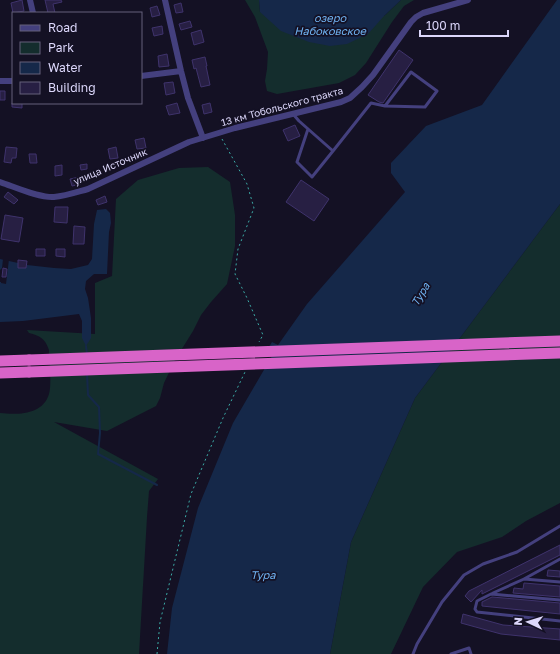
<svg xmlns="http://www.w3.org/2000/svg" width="560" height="654" font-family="'Golos Text',sans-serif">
  <rect width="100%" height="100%" fill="#141124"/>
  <path fill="#142d2d" d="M245,0H259L260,12L384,16L401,0H414L404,6L392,22L366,63L355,75L339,83L277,94L267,91L265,81L267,69L268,52L255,17Z
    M208,167L230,182L235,215V246L227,284L211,302L201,315L193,331L175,360L164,383L160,398L156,406L107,431L54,422L158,479L149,491L147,517L139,654H0V413C17,415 43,415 49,394C52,383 49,361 49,350C45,338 40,336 29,333L27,330L95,334V283L112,276L116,199L138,180L179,168Z
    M560,204V503L526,521L502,537L457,552L423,587L391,654H330L351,542L415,398Z"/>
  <path fill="#152849" d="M259,0H401L384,16L368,34L347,44L330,46L309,42L281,31L260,12Z
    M557,0H560V204L415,398L351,542L330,654H167L172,608L198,508L233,423L272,356L266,352L272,342L278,345L307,304L405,192L391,173V163L426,126L482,105Z
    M106,209L110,213L111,223L109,232L107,274H94L86,281L85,289L88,298L91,318V338L86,346L82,338V321L79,314L23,321L0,322V259L18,263V268H26L27,265L54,268L71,269L88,265L92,259L94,224L97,210Z"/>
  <path fill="#141124" d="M3,259H9L6,284L1,283V282H0V270L2,268Z"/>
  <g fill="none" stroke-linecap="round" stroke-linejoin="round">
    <path stroke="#152849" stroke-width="2" d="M86,346L87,354
      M87,373L88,395L99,407L100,433L98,454L157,485"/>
  </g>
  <path fill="#271f43" stroke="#3f336c" d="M22,0L24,11L13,13L11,3Z
    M45,0H61L62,2L53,4L55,13H48Z
    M181,3L183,12L176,13L174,5Z
    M157,6L160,15L152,17L150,8Z
    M190,21L192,27L181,30L179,24Z
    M162,26L163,34L154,36L152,28Z
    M201,30L204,42L194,45L191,33Z
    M399,50L413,60L383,103L379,102L368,95Z
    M167,54L169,66L159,67L158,56Z
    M205,57L207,66H206L210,85L201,87L196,68L194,69L192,60Z
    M173,82L175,93L166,95L164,83Z
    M0,91H5V100H0Z
    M12,103H22V108L12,107Z
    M177,103L180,113L169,115L166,106Z
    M210,103L212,112L204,114L202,105Z
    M295,125L300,136L288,141L283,130Z
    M144,138L146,148L137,149L135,140Z
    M6,147L17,148L16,158H12L11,163L4,162Z
    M116,147L118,158L110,159L108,149Z
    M29,154H36L37,163H30Z
    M87,164V169L81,170L80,165Z
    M62,165V175L55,176V166Z
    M79,177L81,184L72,186L70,179Z
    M301,180L329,199L314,221L286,202Z
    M8,192L18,200L14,204L4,197Z
    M105,196L107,202L98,205L96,200Z
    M55,207H68L67,223L54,222Z
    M5,215L23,218L19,242L1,239Z
    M74,226L85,227L84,244H73Z
    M36,249H45V256H36Z
    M56,249H65V257L56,256Z
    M18,260L27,261L26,268H18Z
    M3,268L7,269L6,277H2Z
    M560,545V555L482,594V590L471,602L465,596L469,591Z
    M548,570L560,571V577L547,576Z
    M524,583L560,586V597L513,593L514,588L523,589Z
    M492,597L560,603V614L482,606V602Z
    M463,614L503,625L560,629V640L501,634L461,623Z"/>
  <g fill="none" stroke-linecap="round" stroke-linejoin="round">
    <path stroke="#3baba7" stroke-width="1" stroke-dasharray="2 3" stroke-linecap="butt" d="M222,139L247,184L254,208L238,249L235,274L247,298L263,335L259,342
      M157,654L160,622L191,494L223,418L245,372"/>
    <path stroke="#44407e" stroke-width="3" d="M293,114L299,121L333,151L371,103L385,106L425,107L437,91L411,72L385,106
      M308,129L297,162L312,177L333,151
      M560,559L524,579L560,582
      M493,593L524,579
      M560,600L491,594L477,601L475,609L477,612L560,621
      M413,654L417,644L442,602L464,575L483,564L517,552L560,526
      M451,654L469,648L471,654"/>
    <path stroke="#44407e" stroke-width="6" d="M30,0L33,13
      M165,0L181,71L188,98L203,138
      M141,76L181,71
      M0,81H13
      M0,182C15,187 39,198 54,197C66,196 77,192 88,189L189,142L235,128L341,102L350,98L362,87L373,75L411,22L416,17L423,13L468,0"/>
    <path stroke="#d864c8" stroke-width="11" d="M0,361L29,360
      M0,373L29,372"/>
    <path stroke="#d864c8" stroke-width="11" d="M29,360L560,341
      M29,372L560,353"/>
  </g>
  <g text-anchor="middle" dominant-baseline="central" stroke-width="3.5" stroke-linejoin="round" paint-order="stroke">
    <g font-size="10" fill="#dcd7fb" stroke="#141124">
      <text transform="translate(282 106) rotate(-15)">13 км Тобольского тракта</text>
      <text transform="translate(110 166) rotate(-23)">улица Источник</text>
    </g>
    <g font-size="11" font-style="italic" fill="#6fb2f1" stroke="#141124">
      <text x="330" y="17">озеро<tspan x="330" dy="13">Набоковское</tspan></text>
      <text transform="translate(420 294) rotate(-59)">Тура</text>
      <text x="263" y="574">Тура</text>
    </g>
  </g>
  <rect x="12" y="12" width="130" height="92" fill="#141124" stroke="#64607a"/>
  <rect x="20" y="25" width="20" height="6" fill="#44407e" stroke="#64607a"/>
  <text x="48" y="32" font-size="12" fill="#dcd7fb">Road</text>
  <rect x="20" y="42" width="20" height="12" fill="#142d2d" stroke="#64607a"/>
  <text x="48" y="52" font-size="12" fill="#dcd7fb">Park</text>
  <rect x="20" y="62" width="20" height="12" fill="#152849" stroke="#64607a"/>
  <text x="48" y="72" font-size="12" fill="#dcd7fb">Water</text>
  <rect x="20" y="82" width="20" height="12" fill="#271f43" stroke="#64607a"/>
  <text x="48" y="92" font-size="12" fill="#dcd7fb">Building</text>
  <g transform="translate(528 622) rotate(274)" stroke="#141124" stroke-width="3" paint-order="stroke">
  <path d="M0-3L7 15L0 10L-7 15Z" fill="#dcd7fb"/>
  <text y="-6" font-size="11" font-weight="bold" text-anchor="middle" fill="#dcd7fb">N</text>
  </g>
  <path d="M420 30v6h88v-6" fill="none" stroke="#dcd7fb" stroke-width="2"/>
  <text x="426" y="30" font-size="12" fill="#dcd7fb" stroke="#141124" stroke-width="3" paint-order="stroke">100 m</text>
</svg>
